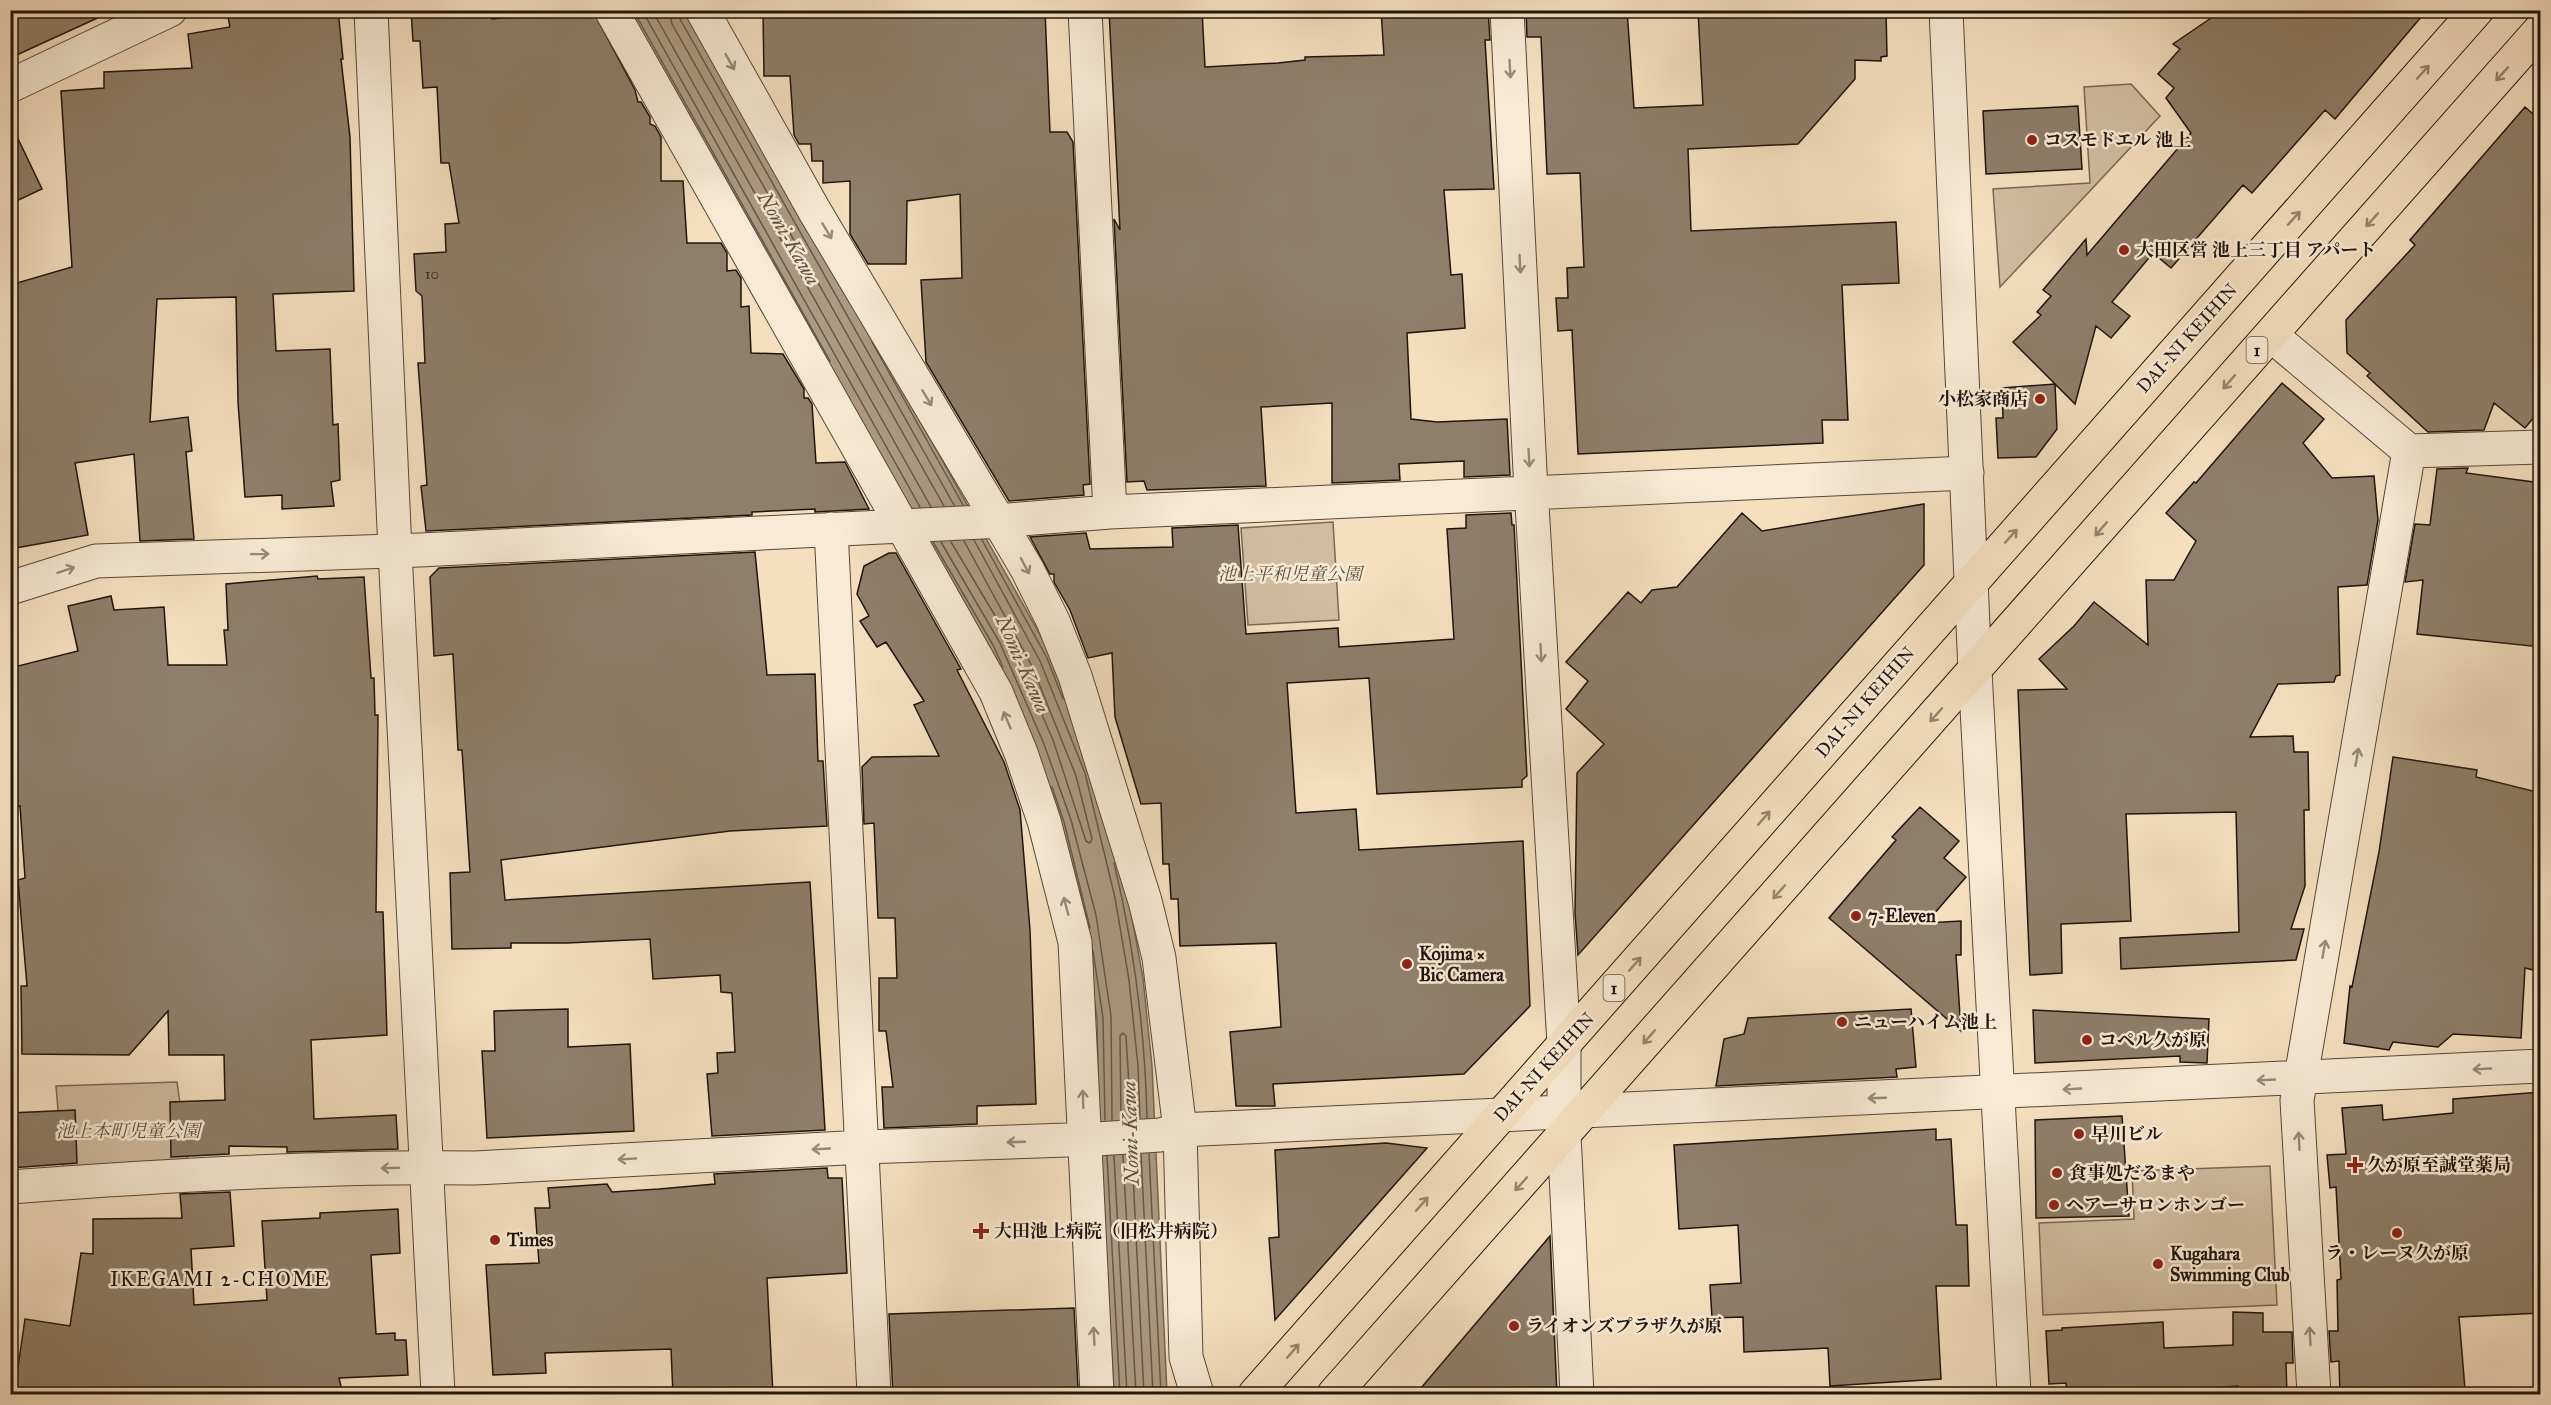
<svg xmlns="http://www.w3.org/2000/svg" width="2551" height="1405" font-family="'IM FELL Great Primer','Noto Serif JP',serif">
  <rect width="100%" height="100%" fill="#f5dfbf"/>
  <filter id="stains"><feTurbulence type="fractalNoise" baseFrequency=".00333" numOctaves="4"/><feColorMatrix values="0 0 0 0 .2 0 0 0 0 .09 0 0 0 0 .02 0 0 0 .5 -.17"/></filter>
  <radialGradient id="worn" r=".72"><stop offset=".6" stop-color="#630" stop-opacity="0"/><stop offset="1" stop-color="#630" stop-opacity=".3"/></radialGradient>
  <path fill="#d1bca1" stroke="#786857" stroke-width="1.5" d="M2131,84L2160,116L2000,287L1993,189L2090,183L2084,87Z
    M1333,522L1339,620L1248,625L1241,528Z
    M177,1082L190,1176L64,1183L56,1086Z
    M2270,1166L2277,1305L2043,1315L2039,1223L2134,1219L2132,1171Z"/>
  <path fill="#ad9a82" stroke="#756453" stroke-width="1.5" d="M626,11H690L1052,656L1128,896L1143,978L1152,1066L1167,1394H1114L1099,1119L1097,1018L1082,917L1058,824Z"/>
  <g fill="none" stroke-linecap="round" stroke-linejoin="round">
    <path stroke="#665748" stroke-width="1.5" d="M633,10L830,361
      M642,10L920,507
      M652,10L931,507
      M669,10L672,24L944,506
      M678,10L680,19L954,505
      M872,342L963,505
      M974,540L1040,661L1085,773L1115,898L1129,980L1138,1066L1140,1118
      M982,540L1047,658L1063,699
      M933,542L993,645L1003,667
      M941,542L1000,643L1044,744L1071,820L1096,915L1111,1016L1112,1120
      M951,542L1009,639L1053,740L1086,841L1090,843L1092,839L1076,776L1032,666L964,541
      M1052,787L1064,822L1090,928
      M1114,863C1134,946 1145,1032 1147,1118
      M1093,951L1103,1018L1105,1120
      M1121,1119L1120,1036L1123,1033L1126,1036L1131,1119
      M1141,1154L1153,1394
      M1149,1154L1161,1394
      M1123,1155L1136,1394
      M1132,1155L1144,1394
      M1107,1156L1120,1394
      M1114,1156L1127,1394"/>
  </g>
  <path fill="#8f7e6a" stroke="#20140d" stroke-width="1.5" d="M10,10H115L10,58Z
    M253,10H338L343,59H341L350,137L354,291L273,294L276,351L330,349L333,425L338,424L340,480L331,482L334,506L282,509V495L245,497L238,402L236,297L157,299L150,422L188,417L192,451L186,452L194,539L140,541L134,454L75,463L88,535L10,549V285L72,267L61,91L104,88V72L192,68L188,34L230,27L228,17Z
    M411,10H492V19L593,11L635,90L638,102H641L650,117V124L655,126L661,137V181H683L687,243H721L727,253V271L736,270L741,278V307L749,306L751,353L783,354L804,389V398H808L812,404L816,463L845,462L869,509L815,512V509L752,512V515L426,531L421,486L427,485L418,363H425L422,296L416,291L414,254L446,252L445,224L459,223L449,163H441L437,87L423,88L420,41H413Z
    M830,10H1045L1050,132H1067L1073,142L1090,484L1083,485L1084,495L1009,501L926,362L921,280L962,278L960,194L907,201L906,264H868L850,234V181L823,183V161H812L811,144H799L794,135L790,76H764L763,12L830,13Z
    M1109,10H1202L1205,67L1278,63L1305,60V57L1384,55L1381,10H1488L1490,40H1485L1494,189L1444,190L1451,275L1462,274L1465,328L1407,333L1411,419L1437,422L1507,419L1510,475L1464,477V461L1399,464L1400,480L1332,483V403L1261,407L1266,486L1147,490L1144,481L1127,482L1114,219L1120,230Z
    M1526,10H1627L1634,108L1703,105L1698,10H1886L1887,56L1881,57V61L1855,60V79L1798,144L1688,149L1691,231L1896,222L1899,283L1842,285L1848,420H1822L1823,443L1578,454L1572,330L1558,331L1556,298H1568L1567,268L1584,267L1580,173L1547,174L1541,37H1527Z
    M2223,10H2427L2335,119L2325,110L2252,193L2243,185L2171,268L2153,253L2112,302L2130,316L2111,338L2096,326L2075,404L2013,342L2041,315L2037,312L2051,296L2043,290L2086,239L2087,255L2191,133L2166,98L2174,88L2158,74L2180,49L2173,44Z
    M2078,106L2082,169L1986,174L1983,111Z
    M2525,107L2541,121V409L2525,428L2494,403L2484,430L2428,432L2367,376L2370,373L2347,353L2346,320L2415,245L2410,240Z
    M10,122L42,189L10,204Z
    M2282,383L2324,419L2303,443L2332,478L2374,476L2378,520L2367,585L2338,587L2340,675L2336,676L2334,682L2278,684L2250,737L2293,736L2294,752H2308L2309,810H2304L2305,886L2291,929H2304L2296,960L2121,969L2120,938L2239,932L2236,812L2126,814L2131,921L2061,924L2062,973L2030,975L2018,690L2067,689L2039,659L2074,626L2094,602L2148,645L2146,580H2174L2196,541L2166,513L2194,482L2196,483Z
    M2055,384L2057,429L2036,457L1998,458L1996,418H2003L2002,388Z
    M2468,468L2466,473L2541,483V647L2417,634L2423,580L2405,582L2415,524L2430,525L2437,469Z
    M1924,504V565L1578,955L1575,913L1577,773L1604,744L1566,709L1588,681L1566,662L1628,592L1641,603L1652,590L1677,587L1742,513L1762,531Z
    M1511,513L1512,525H1514L1527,776L1522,780V787L1377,794L1369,678L1287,683L1296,813L1356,809L1359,850L1523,841L1530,1006L1464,1074L1273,1084L1275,1106H1236L1230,1032L1281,1027L1276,943L1180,946L1178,899H1171L1169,864H1163L1161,803L1141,804L1115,717L1112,653L1088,658L1070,610L1054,582V574H1050L1030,537L1086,533L1090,549L1173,547L1172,528L1238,525L1246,634L1338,628L1339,647L1454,639L1447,529L1466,528V515Z
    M755,552L767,675L815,674L818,761H823L827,826L730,831L501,860L505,900L810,882L825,1130L712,1136L707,1074L718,1073L717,1053L735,1052L732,993L721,992L720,975L653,979L650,939L567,943H511V948L452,949L450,873L470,872L462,750H458L453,654L434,656L430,577L439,568Z
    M889,553H896L961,669L957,670L1004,762L1020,810L1030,930L1036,1104L977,1106V1124L884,1128L882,1087H893L886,1031H879V978H897L895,918H878L874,823L864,824L862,767L872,757L939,756L914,705L924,701L886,642L877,647L860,621L869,616L857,594L864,566Z
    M317,576L318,579L364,577L371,678H374L375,715H378L376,912H383L387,1035L311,1040L314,1119L396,1115L398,1149L287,1152V1147L229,1146V1154L171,1157L170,1102L225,1100L224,1055H169L168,1011L129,1055L22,1054L21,986H27L18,880L25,878L20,806L10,808V668L78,651L68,606L111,596L114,610L164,607L168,665H227L224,630H228L226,584Z
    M2393,757L2477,770L2476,777L2541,793V972L2525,968L2521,1038L2453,1034L2438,1047L2393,1042L2389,1050L2344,1043L2350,986L2352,987L2379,852Z
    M1920,807L1959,841L1944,858L1966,877L1926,923L1961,921V955H1956L1961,1031L1829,918L1896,840L1892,837Z
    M568,1009V1047L630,1044L634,1131L487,1138L482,1051H495L494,1011Z
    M1911,1009L1916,1067L1896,1069L1897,1077L1716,1086L1724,1039L1744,1034L1748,1018Z
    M2033,1010L2209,1019L2207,1063L2180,1062V1056L2035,1063Z
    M2541,1092V1313L2459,1317L2465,1389L2391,1395H2340L2339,1361L2331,1362L2329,1331H2338L2337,1280L2341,1279L2336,1187L2330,1188L2327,1155L2346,1154L2342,1108L2382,1105L2383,1120L2453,1113V1099Z
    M75,1110L77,1163L10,1168V1113Z
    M2122,1116L2129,1216L2036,1218L2035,1120Z
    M1936,1129V1140L1951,1139L1956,1225H1967L1969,1286H1936L1941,1379L1830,1386L1828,1348L1744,1352L1743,1317L1712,1318L1710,1285L1741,1283L1738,1225L1679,1229L1674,1145Z
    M1386,1143L1427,1148L1275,1320L1269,1238L1279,1237L1275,1150Z
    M827,1168L828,1178H842L847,1273L767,1278L773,1395H673L671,1349L545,1353L546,1373L493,1375L486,1265L539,1263L535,1208H550L548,1188L607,1184L612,1192L659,1189L715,1184L714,1174Z
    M230,1192L234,1246L191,1249L194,1305L267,1300L262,1221L320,1218V1213L398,1209L400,1253L371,1255L376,1334L395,1333V1340H406L408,1375L339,1378L343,1395H14L25,1319L70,1326L81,1253L93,1254V1219L182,1218L180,1194Z
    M1550,1236L1557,1395H1415Z
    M1074,1308L1078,1388L1064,1389V1395H893L889,1314Z
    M2233,1312L2263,1313V1332H2292L2293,1363H2286L2287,1395H2238V1386L2161,1391V1395H2067L2066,1383L2049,1384L2046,1331L2062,1330V1328L2163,1322L2164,1348L2233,1345Z"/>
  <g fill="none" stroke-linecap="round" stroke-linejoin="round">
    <defs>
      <path id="minor" d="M611,10L996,692L1021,753L1044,821L1075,942L1097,1394
        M702,10L814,210L1027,569L1053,621L1075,676L1145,901L1159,958L1180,1130L1186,1357L1197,1394
        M1085,10L1110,512
        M1507,10L1530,471L1564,1044V1135L1577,1394
        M10,86L170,10
        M2271,335L2409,451L2540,447
        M831,529L874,1394
        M10,588L96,561L420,550L982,522L1110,512L1967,473
        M10,1187C165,1175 321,1166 475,1168L863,1147L1096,1139L1160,1135L1180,1130L2540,1066
        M2314,1394L2297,1100L2409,451"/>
      <path id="tertiary" d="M371,10L395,551L438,1394
        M1946,10L1975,671L2014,1394"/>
      <path id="trunk" d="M1255,1394L2477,10
        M1334,1394L2540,30"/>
    </defs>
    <use href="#minor" stroke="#55473a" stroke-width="35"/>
    <use href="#tertiary" stroke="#55473a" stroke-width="35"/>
    <use href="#trunk" stroke="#20140d" stroke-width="35"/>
    <use href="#minor" stroke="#f8ead5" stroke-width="33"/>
    <use href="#tertiary" stroke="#f8ead5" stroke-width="33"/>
    <use href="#trunk" stroke="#f5dfbf" stroke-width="33"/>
  </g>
  <defs><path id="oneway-shaft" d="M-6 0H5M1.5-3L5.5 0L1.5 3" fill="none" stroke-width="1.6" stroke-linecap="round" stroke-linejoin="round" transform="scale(1.5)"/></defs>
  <g stroke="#978a7b">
    <use href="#oneway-shaft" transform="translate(730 62) rotate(61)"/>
    <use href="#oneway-shaft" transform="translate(1510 69) rotate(87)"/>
    <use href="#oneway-shaft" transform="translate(827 231) rotate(59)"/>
    <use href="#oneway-shaft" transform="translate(1520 264) rotate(87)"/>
    <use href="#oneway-shaft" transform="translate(927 398) rotate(59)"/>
    <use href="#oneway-shaft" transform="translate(1529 458) rotate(87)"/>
    <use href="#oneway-shaft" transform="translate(260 554) rotate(-1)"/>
    <use href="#oneway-shaft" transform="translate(1025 566) rotate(62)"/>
    <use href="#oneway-shaft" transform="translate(66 570) rotate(-18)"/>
    <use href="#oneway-shaft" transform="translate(1541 653) rotate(87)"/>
    <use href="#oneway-shaft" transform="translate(1007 720) rotate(-113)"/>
    <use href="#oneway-shaft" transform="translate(2357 757) rotate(-80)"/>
    <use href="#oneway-shaft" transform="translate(1066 906) rotate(-105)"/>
    <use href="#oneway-shaft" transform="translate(2324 949) rotate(-80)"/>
    <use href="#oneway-shaft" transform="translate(2482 1069) rotate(177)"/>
    <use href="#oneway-shaft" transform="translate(2266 1080) rotate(177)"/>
    <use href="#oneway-shaft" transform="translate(2072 1089) rotate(177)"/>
    <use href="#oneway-shaft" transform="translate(1877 1098) rotate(178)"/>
    <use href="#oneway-shaft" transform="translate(1083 1099) rotate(-92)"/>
    <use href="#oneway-shaft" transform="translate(2299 1141) rotate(-93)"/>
    <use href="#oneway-shaft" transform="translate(1016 1142) rotate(178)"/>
    <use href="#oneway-shaft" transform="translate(821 1149) rotate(177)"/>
    <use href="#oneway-shaft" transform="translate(627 1159) rotate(177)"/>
    <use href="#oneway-shaft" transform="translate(390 1168) rotate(178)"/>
    <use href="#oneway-shaft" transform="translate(1094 1336) rotate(-93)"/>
    <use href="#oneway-shaft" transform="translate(2310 1336) rotate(-93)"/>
  </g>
  <g stroke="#95846f">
    <use href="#oneway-shaft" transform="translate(2423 72) rotate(-48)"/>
    <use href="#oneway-shaft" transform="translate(2502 74) rotate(132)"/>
    <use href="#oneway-shaft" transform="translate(2294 218) rotate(-48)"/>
    <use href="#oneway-shaft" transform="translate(2372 220) rotate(132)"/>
    <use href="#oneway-shaft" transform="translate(2229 382) rotate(131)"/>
    <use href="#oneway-shaft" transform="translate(2101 529) rotate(131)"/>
    <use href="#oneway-shaft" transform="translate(2011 536) rotate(-48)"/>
    <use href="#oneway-shaft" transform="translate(1936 715) rotate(132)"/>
    <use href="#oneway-shaft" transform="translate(1764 818) rotate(-49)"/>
    <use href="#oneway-shaft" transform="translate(1779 892) rotate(132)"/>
    <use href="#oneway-shaft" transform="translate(1635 964) rotate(-49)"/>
    <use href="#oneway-shaft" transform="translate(1649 1037) rotate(131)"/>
    <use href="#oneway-shaft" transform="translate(1521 1184) rotate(132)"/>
    <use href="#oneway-shaft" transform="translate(1422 1204) rotate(-49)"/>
    <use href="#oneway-shaft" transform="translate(1293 1351) rotate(-49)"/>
  </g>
  <g fill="#8f2418" stroke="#f8ead5" stroke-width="2">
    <circle cx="2032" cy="140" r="6"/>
    <circle cx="2124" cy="250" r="6"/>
    <circle cx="2040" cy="399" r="6"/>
    <circle cx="1856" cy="916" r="6"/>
    <circle cx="1407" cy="964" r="6"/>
    <circle cx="1842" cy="1022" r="6"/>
    <circle cx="2087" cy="1040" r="6"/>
    <circle cx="2079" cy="1134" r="6"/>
    <path d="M2352 1156h6v6h6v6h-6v6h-6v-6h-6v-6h6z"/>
    <circle cx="2057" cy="1173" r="6"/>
    <circle cx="2054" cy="1205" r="6"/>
    <path d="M978 1222h6v6h6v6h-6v6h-6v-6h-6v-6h6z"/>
    <circle cx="2397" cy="1233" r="6"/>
    <circle cx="495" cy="1240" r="6"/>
    <circle cx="2158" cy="1264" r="6"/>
    <circle cx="1514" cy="1326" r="6"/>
  </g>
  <g text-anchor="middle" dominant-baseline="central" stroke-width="5" stroke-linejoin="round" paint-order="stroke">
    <g font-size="15" fill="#3c2e24">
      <text x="432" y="274">10</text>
    </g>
    <g fill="#f8ead5" stroke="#615449" stroke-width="1.5">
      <rect x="2246.5" y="337" width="21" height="26" rx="4.5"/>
      <rect x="1603.5" y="975" width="21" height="26" rx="4.5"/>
    </g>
    <g font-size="16" font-weight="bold" fill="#20140d">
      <text x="2257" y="350">1</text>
      <text x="1614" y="988">1</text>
    </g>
    <g font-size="18" font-weight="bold" fill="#20140d" stroke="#f8ead5" text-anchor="start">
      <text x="2044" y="140">コスモドエル 池上</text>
      <text x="2136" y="250">大田区営 池上三丁目 アパート</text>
      <text x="2028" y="399" text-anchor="end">小松家商店</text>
      <text x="1868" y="916">7-Eleven</text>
      <text x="1419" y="954">Kojima ×<tspan x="1419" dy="21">Bic Camera</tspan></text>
      <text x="1854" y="1022">ニューハイム池上</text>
      <text x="2099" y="1040">コペル久が原</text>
      <text x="2091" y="1134">早川ビル</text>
      <text x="2367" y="1165">久が原至誠堂薬局</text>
      <text x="2069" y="1173">食事処だるまや</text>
      <text x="2066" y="1205">ヘアーサロンホンゴー</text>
      <text x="994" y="1231">大田池上病院（旧松井病院）</text>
      <text x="507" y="1240">Times</text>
      <text x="2397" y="1253" text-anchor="middle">ラ・レーヌ久が原</text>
      <text x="2170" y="1254">Kugahara<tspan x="2170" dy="21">Swimming Club</tspan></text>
      <text x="1526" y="1326">ライオンズプラザ久が原</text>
    </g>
    <g font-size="18" fill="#20140d" stroke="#f8ead5">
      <text transform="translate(2187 338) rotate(-48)">DAI-NI KEIHIN</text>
      <text transform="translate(1865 702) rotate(-49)">DAI-NI KEIHIN</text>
      <text transform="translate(1544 1067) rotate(-48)">DAI-NI KEIHIN</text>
    </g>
    <g font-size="18" font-style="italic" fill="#5e4f41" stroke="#f8ead5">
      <text x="1290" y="574">池上平和児童公園</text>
      <text x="128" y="1131">池上本町児童公園</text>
    </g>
    <g font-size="20" font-style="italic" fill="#5f5042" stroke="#f8ead5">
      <text transform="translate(789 238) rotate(60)">Nomi-Kawa</text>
      <text transform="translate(1023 664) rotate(66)">Nomi-Kawa</text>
      <text transform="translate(1130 1133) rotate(-92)">Nomi-Kawa</text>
    </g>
    <g font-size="20" letter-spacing="1.5" fill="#20140d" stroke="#f8ead5">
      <text x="220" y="1279">IKEGAMI 2-CHOME</text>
    </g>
  </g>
  <rect width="2551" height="1405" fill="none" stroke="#f5dfbf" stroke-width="36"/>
  <rect x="12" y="12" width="2527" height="1381" fill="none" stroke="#20140d" stroke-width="3"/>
  <rect x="18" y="18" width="2515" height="1369" fill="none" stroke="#20140d" stroke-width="1.5"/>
  <rect width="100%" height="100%" filter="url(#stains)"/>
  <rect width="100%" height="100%" fill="url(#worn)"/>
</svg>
